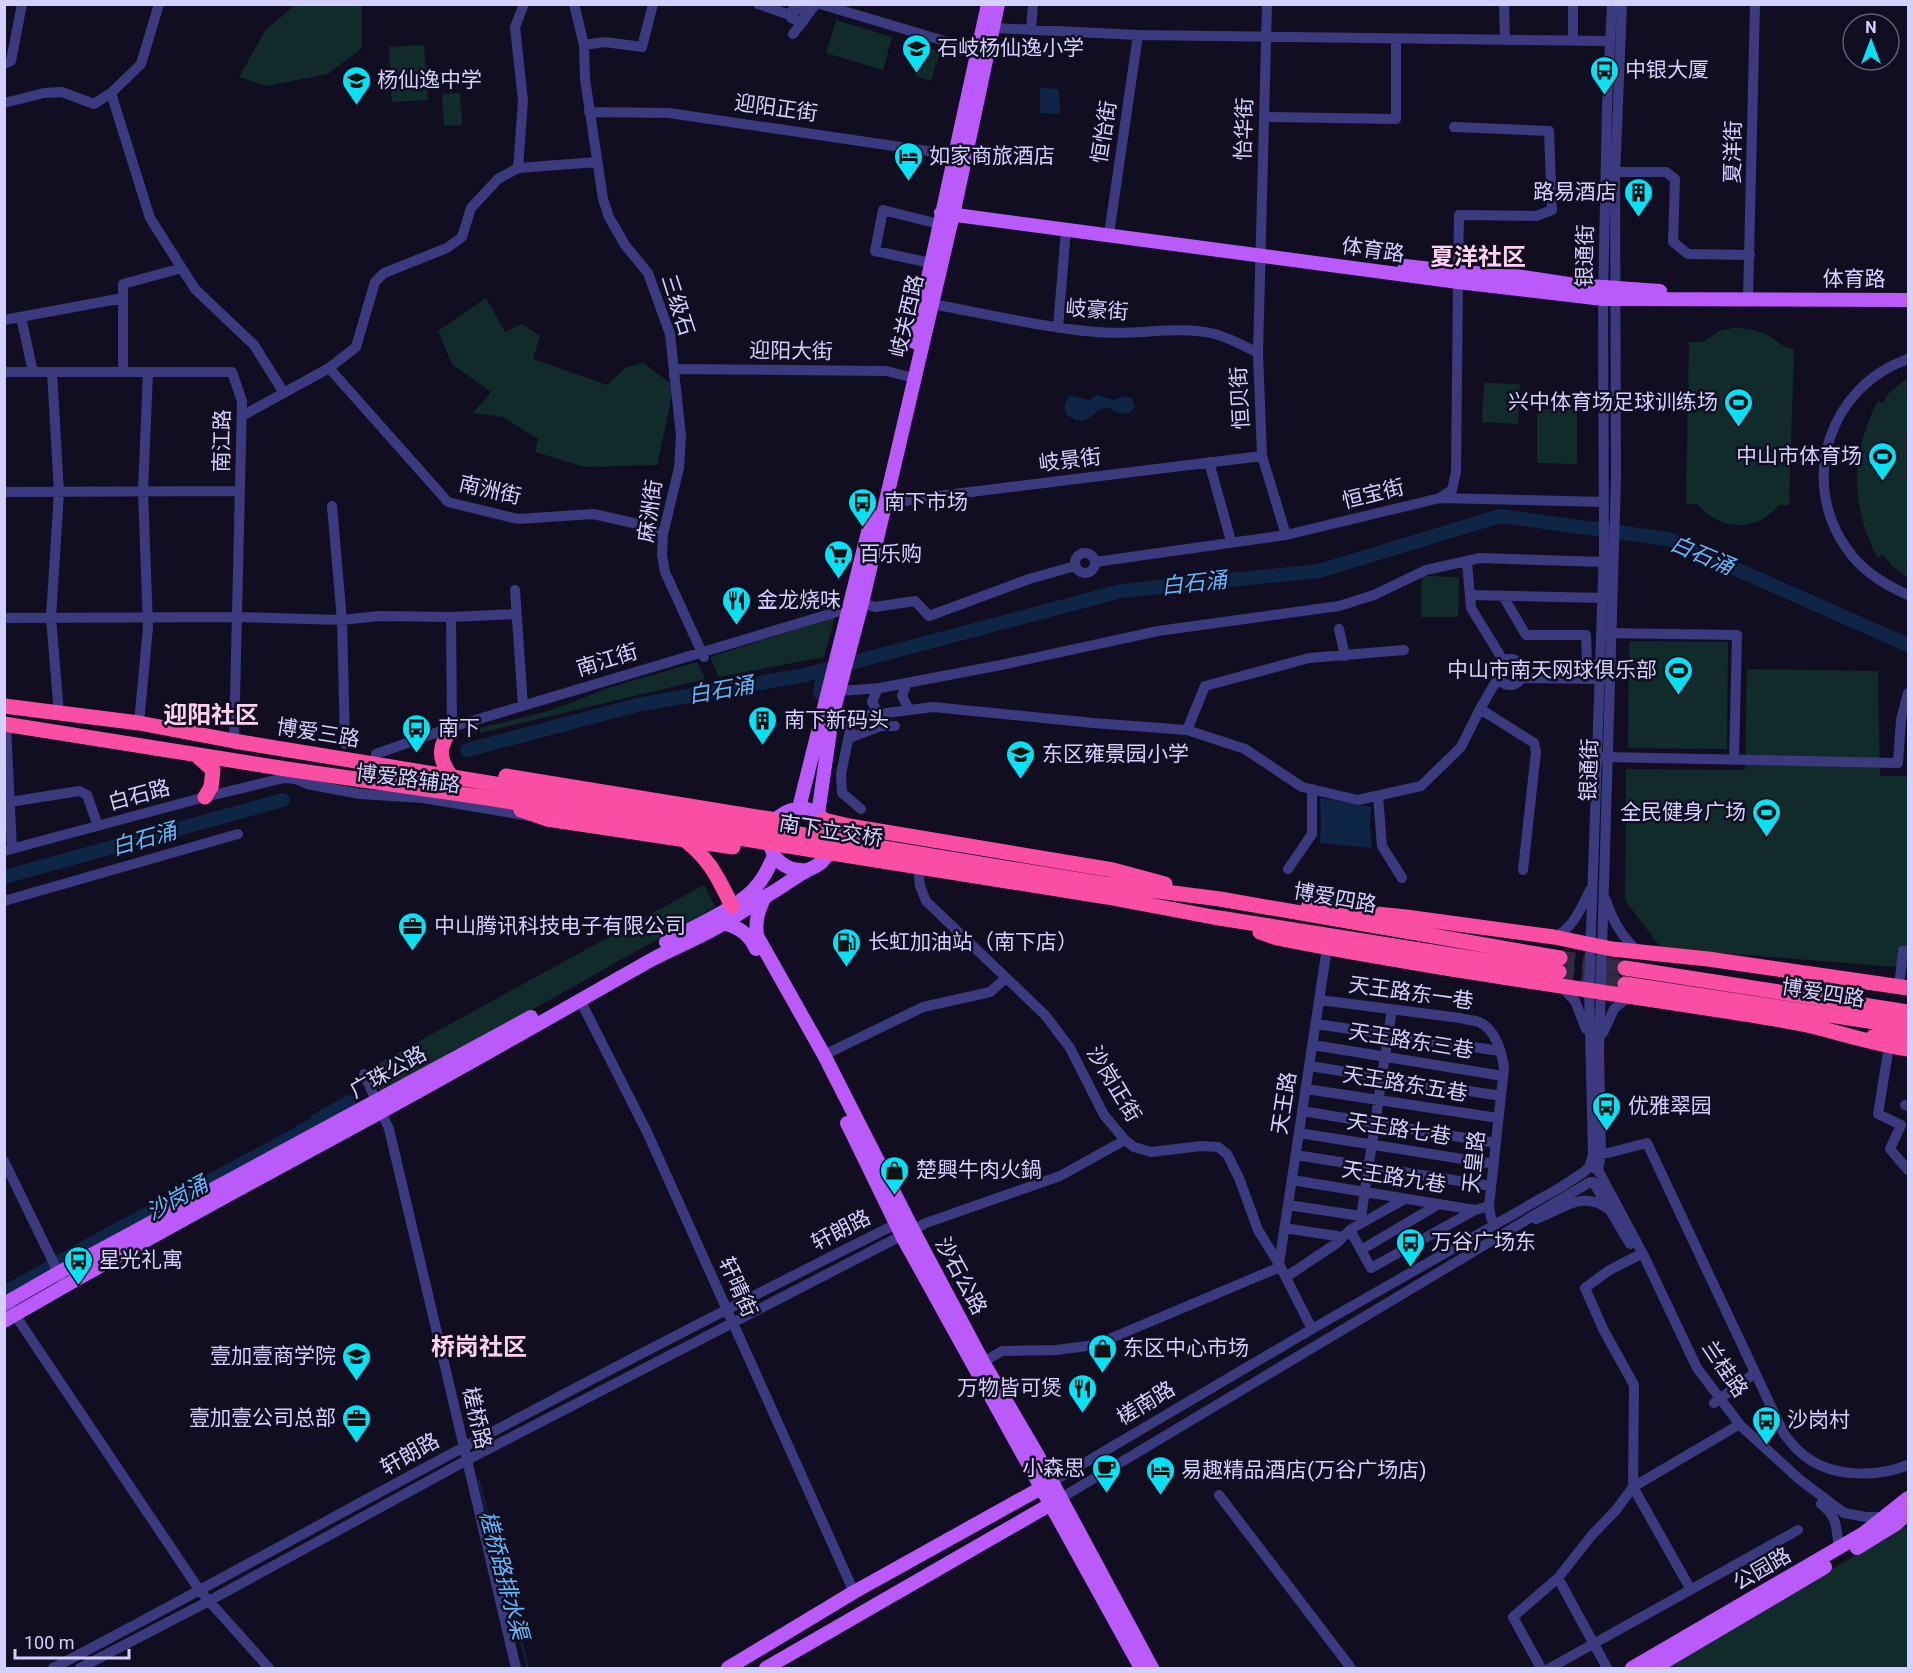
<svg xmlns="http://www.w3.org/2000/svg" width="1913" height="1673" font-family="Roboto,'Noto Sans SC',sans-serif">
  <rect width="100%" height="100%" fill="#110e22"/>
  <path fill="#112b2a" d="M296,4L362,5V48L328,74L267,86L239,77L265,31Z
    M836,20L892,37L883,70L826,53Z
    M424,45L428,100L392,102L389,47Z
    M924,46L940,51L931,81L915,76Z
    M460,93L462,125L444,126L442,94Z
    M486,298L505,332L522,324L540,336L533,359L607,385L627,367L643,363L674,386L657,465L585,467L535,452L538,439L503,417L473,413L491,392L452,364L438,331Z
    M1733,328C1747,328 1759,330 1772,338C1782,344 1781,347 1794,349L1789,505H1779C1756,533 1720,531 1697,504H1686L1689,342H1703L1719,331Z
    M1908,377V578L1892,566L1883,555L1877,557C1850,504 1850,454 1878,401L1883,403L1888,394Z
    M1484,383L1520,384L1518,424L1482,422Z
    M1537,409H1577V464L1537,463Z
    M1422,576L1459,577L1458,617H1421Z
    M835,617L824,657L719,677L710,657Z
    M1629,641L1728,642L1727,749L1628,748Z
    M697,662L705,679L480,733V728L552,710L611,687Z
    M1747,669L1878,671L1880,776H1908V968L1661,948L1625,900L1626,769L1745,770Z
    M704,885L715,907L382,1094L368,1069Z
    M1908,1525V1668H1661Z"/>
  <path fill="#0e2546" d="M1040,88L1059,89L1060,114L1040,113Z
    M1097,395L1114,400L1125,396L1131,398L1135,406L1131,412L1121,414C1117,412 1112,409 1108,408C1093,406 1089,433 1065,413V403L1070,396L1089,400Z
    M1320,798L1371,807L1370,828L1372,848L1320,843L1321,825Z
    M330,1107L338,1120L5,1302L4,1285L113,1224L276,1138Z"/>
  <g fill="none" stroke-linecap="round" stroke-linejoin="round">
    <path stroke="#0e2546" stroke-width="2" d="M479,1481L528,1668"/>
    <path stroke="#0e2546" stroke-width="14" d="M820,693L824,670
      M467,750L637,705L805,675L1121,591L1319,571L1500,516L1668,539L1908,645
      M4,877L283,800
      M317,1120L349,1102"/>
    <path stroke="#2e2b43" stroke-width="15" stroke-dasharray="15 8" stroke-linecap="butt" d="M1560,958L1625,968
      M1559,972L1625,984"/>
    <path stroke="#3b3a7f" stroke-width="10" d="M574,4L584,45L585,79L603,199L609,217L625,245L648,273L670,334L681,436L679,468L663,534L662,555L665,572L704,657
      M758,4L790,15
      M820,4L978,51
      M1267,4L1258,353L1262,456L1286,535
      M1504,4L1505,40
      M803,22L791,18L790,15L793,9L804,10L806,17
      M994,28L1138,35L1610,41
      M1031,30L1033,4
      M793,34L816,4
      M1573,41V4
      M584,45L605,42L642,47L653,4
      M4,64L11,61L22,4
      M111,93L150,218L195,289L254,345L284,393
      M4,103L44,93L62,92L94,104L111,93L141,64L159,4
      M589,112L669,113L955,155
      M1264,117L1396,119V39
      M1454,127L1549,131L1552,210L1536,216L1459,215L1458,272
      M518,168L523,101L515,27L524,4
      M1616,172H1666L1675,179L1673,242L1688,254L1750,255
      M1109,234L1138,35
      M931,263L875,251L883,210L939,224
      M1748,299L1755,4
      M932,304C986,314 1041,327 1096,332C1135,336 1176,325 1215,334C1230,338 1244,346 1258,353
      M21,317L33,372
      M4,320L123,298
      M1058,328L1066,229
      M1908,359C1830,386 1798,480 1847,549C1862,571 1885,585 1908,595
      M329,368L448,502L518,519L593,514L638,524L663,534
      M4,372H232L242,401L234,741
      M52,372L59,492L51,617L59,714
      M123,372V284L182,268
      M674,376V369L886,371L906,376
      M242,416L329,368L356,347L375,282L384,273L447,248L462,237L471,208L498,179L518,168L597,162
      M1209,462L1231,541
      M4,492L240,491
      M1440,498L1604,502
      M332,506L342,620L345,744
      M883,507L914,499L1262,456
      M1075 563a10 10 0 1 1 20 0a10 10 0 1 1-20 0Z
      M1095,562L1286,535L1440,498L1452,490L1456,472L1458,282
      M1467,562L1471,608L1503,660
      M515,590L523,706
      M1470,595L1603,598
      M1503,596L1526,635H1586L1587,664
      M862,603L875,607L915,601L929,616L1029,579L1075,566
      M451,617L452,727
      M4,618L237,617L342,620L379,616L451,617L516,614
      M1339,629L1345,656
      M1606,633L1737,635L1734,759
      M1497 672a13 13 0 1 1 26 0a13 13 0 1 1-26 0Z
      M1521,665L1592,664
      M1521,678L1601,679
      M907,683L902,696L909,709
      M878,688L872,702L879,714
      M839,691L880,688L1001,665L1158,631L1339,606L1374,595L1426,570L1480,558L1604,562
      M1480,709L1534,743L1536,752L1523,870
      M853,716L841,774L842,793L861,809
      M832,717L879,714L933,707L1093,723L1187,730L1245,749L1302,787L1358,800L1421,786L1461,747L1480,709L1498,678
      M139,723L148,627L143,491L148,372
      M6,725L12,849
      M1187,730L1205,686L1309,658L1404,650
      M849,738L881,726H895
      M376,754L452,727L850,608
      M1604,757L1898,763L1901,720L1908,693
      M279,774L284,778L296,779L307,784L360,794L423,798L529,816
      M1378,796L1382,846L1402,878
      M10,802L79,791L87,795L98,826
      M4,851L205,797L284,778
      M1288,869L1312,834V789
      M919,876L920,886L926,901L1045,1015L1070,1048L1104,1115L1125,1140L1134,1147L1151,1152L1201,1146L1218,1147L1227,1154L1239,1178L1258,1230L1279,1264L1312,1329
      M1606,900C1613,922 1622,937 1639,952
      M4,901L238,834
      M1554,937C1573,929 1581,908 1590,890
      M1561,986L1575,1001L1586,1029
      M1899,987L1903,951H1908
      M580,1000L647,1132L854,1592
      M1320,1000L1460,1018C1466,1020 1473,1020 1479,1022C1495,1028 1502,1053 1504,1068L1489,1206L1491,1218L1495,1224
      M1316,1024L1500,1051
      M1603,1033L1614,1009L1628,997
      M1313,1045L1503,1076
      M1889,1046L1878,1114L1901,1125L1890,1149L1908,1170
      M824,1055L923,1007L990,992L1006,978
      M1309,1066L1501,1096
      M364,1074L389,1129L516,1668
      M1306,1089L1498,1118
      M1905,1105L1908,1106
      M1302,1111L1496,1143
      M1299,1133L1494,1164
      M1596,1154L1608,1153L1647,1143L1784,1434C1789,1440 1794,1447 1800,1452C1828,1478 1875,1478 1908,1465
      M1296,1155L1491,1186
      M4,1161L62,1280
      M1592,1167L1598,1170L1643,1254L1697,1368L1741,1426L1799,1479L1844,1513L1866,1517H1887
      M1598,1170L1601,1154L1599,1051L1616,479L1615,178L1622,4
      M1292,1180L1475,1210L1489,1206
      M1593,1182L1630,1244
      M1288,1205L1361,1216
      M1536,1219C1562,1210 1580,1190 1607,1208
      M1360,1224L1392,1009
      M1284,1228L1343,1237
      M1350,1230L1371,1268L1475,1210
      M1361,1250L1439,1204
      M1279,1264L1327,948
      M1286,1277L1337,1243L1351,1229L1405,1199
      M7,1303L200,1591L269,1668
      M983,1362L1002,1351L1056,1350L1095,1345L1280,1267
      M1714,1403L1755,1373
      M1052,1482L1312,1329L1561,1187L1584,1172L1589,1167L1593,1155L1589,989L1604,550L1603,299L1607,107L1612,4
      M1219,1495L1351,1668
      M1061,1498L1590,1182
      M1821,1504C1838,1517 1836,1528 1839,1548
      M1558,1578L1607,1668
      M1691,1590L1633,1487L1735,1427
      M53,1668C192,1596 328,1519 466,1446C608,1370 752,1296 896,1224L901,1226
      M80,1668L209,1601L467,1460L926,1223L1060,1176L1125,1140
      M1541,1668L1513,1617L1558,1578L1592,1535L1616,1510L1633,1487L1634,1385L1603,1329L1585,1288L1608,1271L1637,1256
      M1550,1668L1798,1530"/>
    <path stroke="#ba5afb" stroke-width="14" d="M941,213L1458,282L1603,299L1908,300
      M1405,266L1458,272L1510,275L1575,285L1660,291
      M914,342L988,4
      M799,808L872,516
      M818,814L832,717L862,603L955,206L998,4
      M765,897C758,910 755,921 757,936L824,1055L913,1230L983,1362L1037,1454L1152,1668
      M724,923C740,928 749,934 756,949
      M666,942C691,928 731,911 751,892C762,882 768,869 774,856
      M847,1123L902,1236L1141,1668
      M4,1304L58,1273L531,1017
      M4,1321C127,1249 252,1182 377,1114C469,1064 559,1012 651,960C675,947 702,937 726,922C740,913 754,904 768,895C781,888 793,878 806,871C809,869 813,868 816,866C831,858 836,837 826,822C819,813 809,807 798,809C756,813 762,874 807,870
      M1857,1548L1896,1524L1908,1513
      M728,1668L854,1592L1050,1483
      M766,1668L1058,1500
      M1632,1668L1864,1533L1908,1498
      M1654,1668L1825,1567"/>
    <path stroke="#fa4ea5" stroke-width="15" d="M4,706L139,723L234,741L1103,884L1220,899L1560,958
      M4,724L293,770L481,797L1107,897L1213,917L1559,972
      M196,755L213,770L211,787L205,797
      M451,776C437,757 439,746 452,727
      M506,776L776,820
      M521,810L547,819L733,847
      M824,820L849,826L1113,870L1165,884
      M686,841C711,861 718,878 732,906
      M1308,907L1406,917L1554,937L1612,949L1708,959L1908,988
      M1260,932L1277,938C1432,969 1588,989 1744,1014C1765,1018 1786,1020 1807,1025C1841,1033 1874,1044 1908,1049
      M1625,968L1908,1012
      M1625,984L1908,1027
      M1873,1037H1908"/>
  </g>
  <defs>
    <symbol id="school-pin" viewBox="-11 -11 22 30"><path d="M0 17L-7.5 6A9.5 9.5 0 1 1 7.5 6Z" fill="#06e2f3" stroke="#110e22"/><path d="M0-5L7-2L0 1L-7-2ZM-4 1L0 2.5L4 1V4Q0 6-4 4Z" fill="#111"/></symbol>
    <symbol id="bus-pin" viewBox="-11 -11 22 30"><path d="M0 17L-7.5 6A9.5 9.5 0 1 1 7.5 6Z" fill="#06e2f3" stroke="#110e22"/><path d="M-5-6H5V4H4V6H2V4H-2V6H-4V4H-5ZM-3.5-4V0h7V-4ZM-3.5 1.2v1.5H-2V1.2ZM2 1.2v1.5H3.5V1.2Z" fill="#111"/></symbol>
    <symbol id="hotel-pin" viewBox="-11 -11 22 30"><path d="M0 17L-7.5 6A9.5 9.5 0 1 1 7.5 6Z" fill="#06e2f3" stroke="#110e22"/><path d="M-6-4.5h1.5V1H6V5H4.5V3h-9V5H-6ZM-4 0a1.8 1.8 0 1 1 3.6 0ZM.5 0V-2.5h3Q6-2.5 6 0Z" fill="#111"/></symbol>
    <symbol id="building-pin" viewBox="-11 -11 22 30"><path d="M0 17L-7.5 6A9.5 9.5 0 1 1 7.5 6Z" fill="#06e2f3" stroke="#110e22"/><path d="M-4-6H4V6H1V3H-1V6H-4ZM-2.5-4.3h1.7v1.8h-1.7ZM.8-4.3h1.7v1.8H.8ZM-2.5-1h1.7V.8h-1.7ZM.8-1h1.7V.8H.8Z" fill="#111"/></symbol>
    <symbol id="stadium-pin" viewBox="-11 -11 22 30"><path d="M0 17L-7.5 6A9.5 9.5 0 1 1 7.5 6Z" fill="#06e2f3" stroke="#110e22"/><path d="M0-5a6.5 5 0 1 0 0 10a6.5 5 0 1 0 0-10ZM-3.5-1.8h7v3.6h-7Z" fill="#111"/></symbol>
    <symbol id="supermarket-pin" viewBox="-11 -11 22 30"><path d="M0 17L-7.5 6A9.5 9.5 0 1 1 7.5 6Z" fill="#06e2f3" stroke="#110e22"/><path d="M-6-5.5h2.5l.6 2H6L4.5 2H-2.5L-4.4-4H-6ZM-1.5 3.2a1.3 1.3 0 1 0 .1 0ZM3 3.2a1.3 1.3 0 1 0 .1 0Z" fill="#111"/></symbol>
    <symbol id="restaurant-pin" viewBox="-11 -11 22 30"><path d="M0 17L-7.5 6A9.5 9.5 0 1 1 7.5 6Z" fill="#06e2f3" stroke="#110e22"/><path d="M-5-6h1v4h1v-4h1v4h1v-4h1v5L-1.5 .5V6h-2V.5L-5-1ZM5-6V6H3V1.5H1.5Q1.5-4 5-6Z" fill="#111"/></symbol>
    <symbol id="office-pin" viewBox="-11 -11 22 30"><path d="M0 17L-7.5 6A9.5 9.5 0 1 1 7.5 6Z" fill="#06e2f3" stroke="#110e22"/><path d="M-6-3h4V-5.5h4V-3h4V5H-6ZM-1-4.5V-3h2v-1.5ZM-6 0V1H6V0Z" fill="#111"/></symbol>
    <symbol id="fuel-pin" viewBox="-11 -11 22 30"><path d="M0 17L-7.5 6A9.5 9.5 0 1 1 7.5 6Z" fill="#06e2f3" stroke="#110e22"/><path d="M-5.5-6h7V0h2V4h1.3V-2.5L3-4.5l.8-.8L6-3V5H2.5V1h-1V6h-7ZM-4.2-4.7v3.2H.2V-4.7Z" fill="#111"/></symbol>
    <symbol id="shop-pin" viewBox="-11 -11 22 30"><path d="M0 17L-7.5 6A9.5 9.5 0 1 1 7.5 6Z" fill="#06e2f3" stroke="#110e22"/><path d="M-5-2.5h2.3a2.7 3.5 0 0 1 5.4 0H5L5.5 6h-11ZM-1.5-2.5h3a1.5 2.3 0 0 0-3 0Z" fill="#111"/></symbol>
    <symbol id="university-pin" viewBox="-11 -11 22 30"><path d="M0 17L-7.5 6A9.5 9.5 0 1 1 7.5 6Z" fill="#06e2f3" stroke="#110e22"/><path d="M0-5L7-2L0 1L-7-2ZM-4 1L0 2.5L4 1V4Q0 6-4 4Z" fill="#111"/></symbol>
    <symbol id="cafe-pin" viewBox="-11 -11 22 30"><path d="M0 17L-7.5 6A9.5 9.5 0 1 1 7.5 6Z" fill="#06e2f3" stroke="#110e22"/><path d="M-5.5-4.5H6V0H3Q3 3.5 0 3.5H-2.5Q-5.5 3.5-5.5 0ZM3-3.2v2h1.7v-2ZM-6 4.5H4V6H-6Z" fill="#111"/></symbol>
  </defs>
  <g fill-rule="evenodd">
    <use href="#school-pin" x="900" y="32" width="33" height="45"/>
    <use href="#bus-pin" x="1588" y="54" width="33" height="45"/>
    <use href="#school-pin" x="340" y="64" width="33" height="45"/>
    <use href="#hotel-pin" x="892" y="140" width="33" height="45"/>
    <use href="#building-pin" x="1622" y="176" width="33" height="45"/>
    <use href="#stadium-pin" x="1722" y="386" width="33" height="45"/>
    <use href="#stadium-pin" x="1866" y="440" width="33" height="45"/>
    <use href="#bus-pin" x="846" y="486" width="33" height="45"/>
    <use href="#supermarket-pin" x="822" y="538" width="33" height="45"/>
    <use href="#restaurant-pin" x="720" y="584" width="33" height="45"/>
    <use href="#stadium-pin" x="1662" y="654" width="33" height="45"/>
    <use href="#building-pin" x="746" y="704" width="33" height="45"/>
    <use href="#bus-pin" x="400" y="712" width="33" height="45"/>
    <use href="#school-pin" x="1004" y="738" width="33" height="45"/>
    <use href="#stadium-pin" x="1750" y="796" width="33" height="45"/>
    <use href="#office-pin" x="396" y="910" width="33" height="45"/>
    <use href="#fuel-pin" x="830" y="926" width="33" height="45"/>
    <use href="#bus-pin" x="1590" y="1090" width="33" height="45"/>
    <use href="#shop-pin" x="878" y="1154" width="33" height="45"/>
    <use href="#bus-pin" x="1394" y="1226" width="33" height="45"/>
    <use href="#bus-pin" x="62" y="1244" width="33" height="45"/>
    <use href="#shop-pin" x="1086" y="1332" width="33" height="45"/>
    <use href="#university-pin" x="340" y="1340" width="33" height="45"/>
    <use href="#restaurant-pin" x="1066" y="1372" width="33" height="45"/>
    <use href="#office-pin" x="340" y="1402" width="33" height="45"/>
    <use href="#bus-pin" x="1750" y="1404" width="33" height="45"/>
    <use href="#cafe-pin" x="1090" y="1452" width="33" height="45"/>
    <use href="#hotel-pin" x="1144" y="1454" width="33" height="45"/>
  </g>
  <g text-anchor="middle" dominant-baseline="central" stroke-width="5" stroke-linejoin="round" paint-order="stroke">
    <g font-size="21" fill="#d4d0fe" stroke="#110e22" text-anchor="start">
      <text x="937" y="48">石岐杨仙逸小学</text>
      <text x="1625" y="70">中银大厦</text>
      <text x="377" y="80">杨仙逸中学</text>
      <text x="929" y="156">如家商旅酒店</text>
      <text x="1617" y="192" text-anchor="end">路易酒店</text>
      <text x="1718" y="402" text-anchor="end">兴中体育场足球训练场</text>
      <text x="1862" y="456" text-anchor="end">中山市体育场</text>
      <text x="884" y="502">南下市场</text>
      <text x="859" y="554">百乐购</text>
      <text x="757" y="600">金龙烧味</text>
      <text x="1657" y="670" text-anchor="end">中山市南天网球俱乐部</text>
      <text x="784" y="720">南下新码头</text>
      <text x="438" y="728">南下</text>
      <text x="1042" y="754">东区雍景园小学</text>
      <text x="1746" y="812" text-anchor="end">全民健身广场</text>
      <text x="434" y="926">中山腾讯科技电子有限公司</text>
      <text x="868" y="942">长虹加油站（南下店）</text>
      <text x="1628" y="1106">优雅翠园</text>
      <text x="916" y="1170">楚興牛肉火鍋</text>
      <text x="1431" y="1242">万谷广场东</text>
      <text x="99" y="1260">星光礼寓</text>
      <text x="1123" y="1348">东区中心市场</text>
      <text x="336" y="1356" text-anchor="end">壹加壹商学院</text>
      <text x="1062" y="1388" text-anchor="end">万物皆可煲</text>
      <text x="336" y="1418" text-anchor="end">壹加壹公司总部</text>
      <text x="1787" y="1420">沙岗村</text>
      <text x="1085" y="1468" text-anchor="end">小森思</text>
      <text x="1181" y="1470">易趣精品酒店(万谷广场店)</text>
    </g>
    <g font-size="21" fill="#d4d0fe" stroke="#110e22">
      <text transform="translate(776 108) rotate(8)">迎阳正街</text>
      <text transform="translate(1244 129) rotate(-88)">怡华街</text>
      <text transform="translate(1104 132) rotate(-81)">恒怡街</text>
      <text transform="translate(1733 152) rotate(-89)">夏洋街</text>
      <text transform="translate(1373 250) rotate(8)">体育路</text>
      <text transform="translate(1585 256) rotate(-89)">银通街</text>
      <text x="1854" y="279">体育路</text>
      <text transform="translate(678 305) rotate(72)">三级石</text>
      <text transform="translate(1097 310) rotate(4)">岐豪街</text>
      <text transform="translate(907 316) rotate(-77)">岐关西路</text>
      <text transform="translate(791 351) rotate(1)">迎阳大街</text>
      <text transform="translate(1240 398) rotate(-93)">恒贝街</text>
      <text transform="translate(222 441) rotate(-89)">南江路</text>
      <text transform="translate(1070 460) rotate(-7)">岐景街</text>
      <text transform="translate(490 490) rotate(13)">南洲街</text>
      <text transform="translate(1373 494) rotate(-14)">恒宝街</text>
      <text transform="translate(650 511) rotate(-82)">麻洲街</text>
      <text transform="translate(607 660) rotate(-17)">南江街</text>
      <text transform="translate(318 733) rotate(9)">博爱三路</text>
      <text transform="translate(1589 770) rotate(-88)">银通街</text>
      <text transform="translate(408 779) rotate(7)">博爱路辅路</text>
      <text transform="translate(139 795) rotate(-15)">白石路</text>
      <text transform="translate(831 831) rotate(9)">南下立交桥</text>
      <text transform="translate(1335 898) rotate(10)">博爱四路</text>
      <text transform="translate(1411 993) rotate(8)">天王路东一巷</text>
      <text transform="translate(1823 993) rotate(9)">博爱四路</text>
      <text transform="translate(1411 1041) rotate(9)">天王路东三巷</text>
      <text transform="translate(388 1072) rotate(-29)">广珠公路</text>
      <text transform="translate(1114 1084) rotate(59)">沙岗正街</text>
      <text transform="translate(1405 1084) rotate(9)">天王路东五巷</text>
      <text transform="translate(1284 1103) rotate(-81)">天王路</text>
      <text transform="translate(1399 1129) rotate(9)">天王路七巷</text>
      <text transform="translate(1474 1162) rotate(-84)">天皇路</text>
      <text transform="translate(1394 1177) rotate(9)">天王路九巷</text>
      <text transform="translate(841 1230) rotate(-27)">轩朗路</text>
      <text transform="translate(961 1276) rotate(62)">沙石公路</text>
      <text transform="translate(738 1287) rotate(66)">轩晴街</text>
      <text transform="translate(1725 1369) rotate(56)">兰桂路</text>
      <text transform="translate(1146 1403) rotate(-31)">槎南路</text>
      <text transform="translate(477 1418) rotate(77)">槎桥路</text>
      <text transform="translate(410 1454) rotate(-29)">轩朗路</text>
      <text transform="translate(1762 1569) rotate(-30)">公园路</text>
    </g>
    <g font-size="22" font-style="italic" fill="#61b8fb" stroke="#110e22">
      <text transform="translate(1702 555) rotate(23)">白石涌</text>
      <text transform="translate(1194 583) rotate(-6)">白石涌</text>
      <text transform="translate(721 690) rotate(-10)">白石涌</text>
      <text transform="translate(144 839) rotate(-16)">白石涌</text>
      <text transform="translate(177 1198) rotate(-29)">沙岗涌</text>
      <text transform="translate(504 1575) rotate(75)">槎桥路排水渠</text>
    </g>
    <g font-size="24" font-weight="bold" fill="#fed2ef" stroke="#110e22">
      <text x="1478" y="257">夏洋社区</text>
      <text x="211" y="715">迎阳社区</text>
      <text x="479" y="1347">桥岗社区</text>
    </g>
  </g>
  <rect width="1913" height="1673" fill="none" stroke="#d4d0fe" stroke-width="12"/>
  <g transform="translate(1871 42)"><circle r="28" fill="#110e22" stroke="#5f5c7a" stroke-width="1.5"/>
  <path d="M0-4.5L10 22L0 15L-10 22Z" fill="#06e2f3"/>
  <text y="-9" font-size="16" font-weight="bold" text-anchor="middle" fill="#d4d0fe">N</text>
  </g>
  <path d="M15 1649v9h114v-9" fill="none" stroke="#d4d0fe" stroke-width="3"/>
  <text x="24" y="1649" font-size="18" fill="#d4d0fe" stroke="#110e22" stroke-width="4.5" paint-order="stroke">100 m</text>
</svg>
